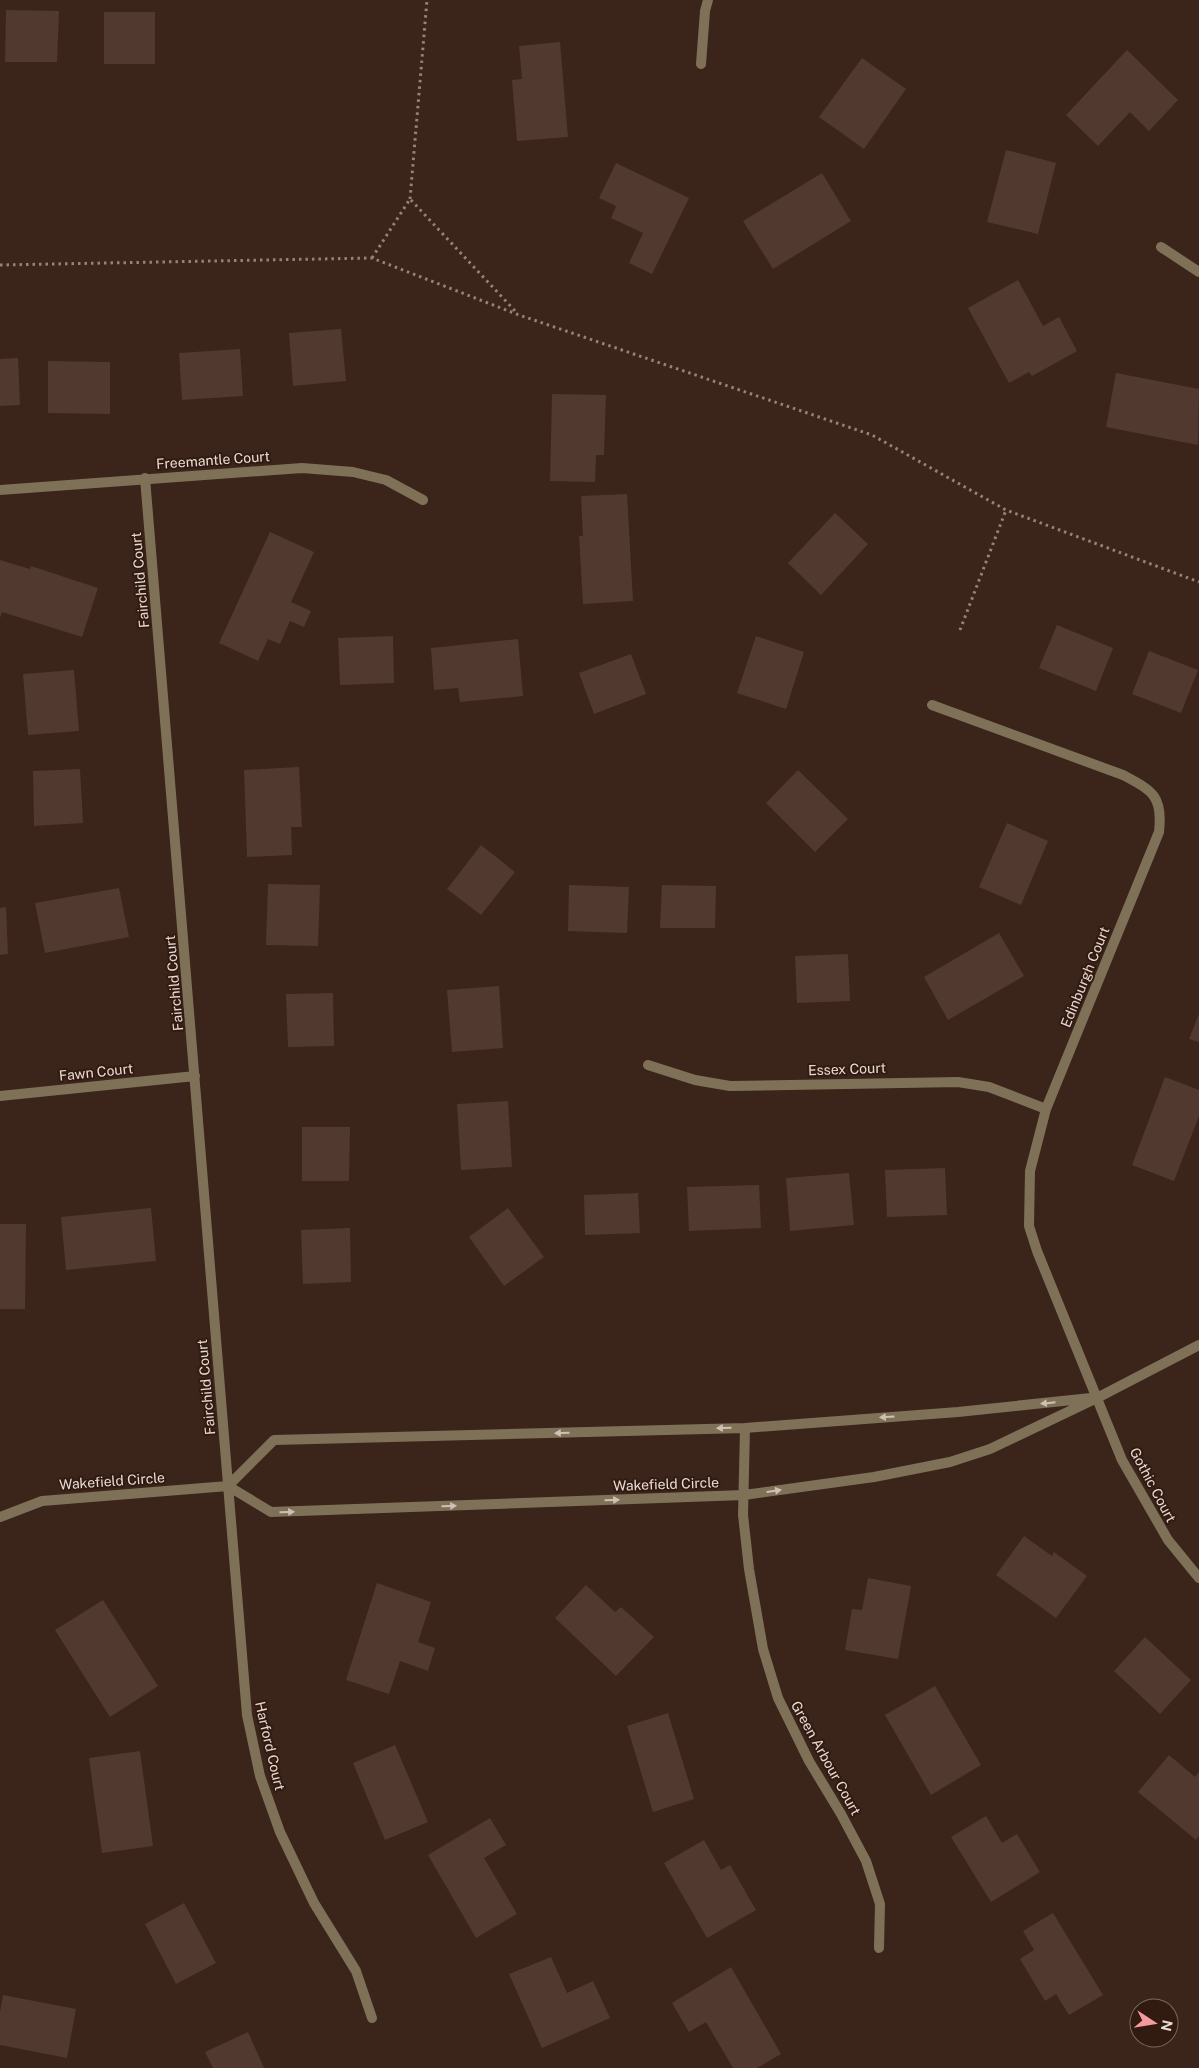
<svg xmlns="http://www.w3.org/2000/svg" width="1199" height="2068" font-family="'Public Sans',sans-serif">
  <rect width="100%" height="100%" fill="#3b241a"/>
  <path fill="#52392f" d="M6,10L59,11L57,62H5Z
    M104,12H155V64H104Z
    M560,42L568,137L517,141L512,80L522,79L519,46Z
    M1127,50L1178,100L1149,131L1130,112L1098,146L1066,115Z
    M862,58L906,89L864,149L819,117Z
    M1006,150L1056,163L1038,234L987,222Z
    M616,163L689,198L652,274L629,263L643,233L611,218L616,206L599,198Z
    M822,173L851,221L773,269L743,221Z
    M1018,280L1043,326L1059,317L1077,351L1032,376L1029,372L1009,383L968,308Z
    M341,329L346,381L293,386L289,333Z
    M240,349L243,396L182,400L179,353Z
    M18,358L20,405L0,406V359Z
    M48,361L110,362V414L48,413Z
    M1116,373L1199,389L1198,445L1106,427Z
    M552,394L606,395L604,455H596L595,482L550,481Z
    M627,494L633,601L583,604L579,536H583L581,496Z
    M835,513L868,544L821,595L788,563Z
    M270,532L314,552L291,602L311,611L304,627L290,621L280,644L268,639L258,661L219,643Z
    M0,560L30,569L31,566L98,588L82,637L2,612L0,618Z
    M1057,625L1113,648L1096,691L1039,668Z
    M393,636L394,683L340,685L338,638Z
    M756,636L804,652L786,709L737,693Z
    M518,639L523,696L460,702L458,688L434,690L431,648Z
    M1149,651L1198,670L1181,713L1132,694Z
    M631,654L646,694L594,714L579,673Z
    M74,670L79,731L28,735L23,674Z
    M299,767L302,827H291L292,855L247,857L244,770Z
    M80,769L83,823L34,826L33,771Z
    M798,770L848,819L815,852L766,803Z
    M1007,823L1048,841L1021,905L979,887Z
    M481,845L515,872L481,915L447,889Z
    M268,884L320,885L318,946L266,945Z
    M569,885L629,887L627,933L568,931Z
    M662,885L716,886L715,928H660Z
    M119,888L129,937L45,953L35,903Z
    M6,907L8,954L0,955V908Z
    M999,933L1024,976L948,1020L924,977Z
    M848,954L850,1001L797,1003L795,956Z
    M499,986L503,1048L452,1052L447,990Z
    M333,993L334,1046L288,1047L286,994Z
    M1199,1014V1042L1189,1039Z
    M1165,1077L1199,1090V1116L1174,1181L1132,1165Z
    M508,1101L512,1167L461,1170L457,1104Z
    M302,1127H350L349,1181H302Z
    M945,1168L947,1215L887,1217L885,1170Z
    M849,1173L854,1225L790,1231L786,1178Z
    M759,1185L761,1228L689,1231L687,1187Z
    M638,1193L640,1233L585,1235L584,1195Z
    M151,1208L156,1261L66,1270L61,1217Z
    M508,1208L544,1257L504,1286L469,1237Z
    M0,1224H26L25,1309H0Z
    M350,1228L351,1282L303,1284L301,1230Z
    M1024,1536L1052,1556L1054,1552L1087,1576L1056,1618L996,1575Z
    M868,1578L911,1586L898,1659L845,1650L852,1609L862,1610Z
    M377,1583L431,1602L418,1642L435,1648L428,1671L400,1661L389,1694L346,1680Z
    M586,1585L615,1612L621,1607L654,1637L616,1676L555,1618Z
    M103,1600L158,1686L110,1717L55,1630Z
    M1145,1637L1191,1680L1160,1714L1114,1671Z
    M935,1686L981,1765L931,1795L885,1715Z
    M668,1713L694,1799L653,1812L627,1726Z
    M395,1745L428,1822L385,1840L353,1763Z
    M140,1751L153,1846L102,1853L89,1758Z
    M1169,1755L1195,1777L1199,1772V1836L1196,1840L1138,1792Z
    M986,1816L1002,1843L1017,1834L1040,1872L991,1902L951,1837Z
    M490,1818L506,1845L484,1858L517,1914L476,1938L428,1855Z
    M704,1840L721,1870L730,1865L756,1910L707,1938L664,1863Z
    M184,1903L216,1963L176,1984L145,1924Z
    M1053,1913L1103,1995L1069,2015L1056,1994L1045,2001L1020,1959L1034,1950L1023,1931Z
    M551,1957L567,1993L593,1981L610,2018L542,2048L509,1974Z
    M731,1967L781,2054L757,2068H733L706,2022L689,2032L672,2003Z
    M3,1995L76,2009L67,2058L0,2045V2012Z
    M248,2032L264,2068H213L205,2052Z"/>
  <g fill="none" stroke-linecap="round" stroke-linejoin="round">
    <path stroke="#96827a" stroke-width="3" stroke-dasharray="2.5 4" stroke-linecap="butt" d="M410,199L427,0
      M372,258L410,199L517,313
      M0,265L372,258L519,315L872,435L1006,510L1199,582
      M960,630L1006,510"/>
    <path stroke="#7f7157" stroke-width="10" d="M701,64L705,11L708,0
      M1161,247L1199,272
      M145,478L247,1715L260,1776L280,1832L314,1903L356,1971L372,2018
      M0,490L302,468L353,472L386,480L423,500
      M932,705L1123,775C1153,791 1163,796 1159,832L1046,1109L1030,1171L1029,1226L1037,1251L1122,1460L1168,1540L1199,1578
      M648,1065L695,1080L730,1086L958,1082L989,1087L1046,1109
      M0,1096L195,1076
      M745,1428L743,1515L749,1569L763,1649L778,1698L809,1761L841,1814L866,1861L880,1904L879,1948
      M228,1486L274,1440L745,1428L958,1412L1091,1398
      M0,1517L42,1501L228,1486L271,1512L744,1495L874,1477L950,1462L990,1449L1097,1398L1199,1345"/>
  </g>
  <defs><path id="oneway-solid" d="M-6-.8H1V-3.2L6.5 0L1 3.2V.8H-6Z" transform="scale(1.25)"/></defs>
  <g fill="#cfc0b5">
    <use href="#oneway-solid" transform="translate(1048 1403) rotate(174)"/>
    <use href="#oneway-solid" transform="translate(887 1417) rotate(176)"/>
    <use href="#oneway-solid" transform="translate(724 1428) rotate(179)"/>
    <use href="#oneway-solid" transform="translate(562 1433) rotate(179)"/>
    <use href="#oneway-solid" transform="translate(774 1491) rotate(-8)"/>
    <use href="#oneway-solid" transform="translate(612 1500) rotate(-2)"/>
    <use href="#oneway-solid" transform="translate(449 1506) rotate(-2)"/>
    <use href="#oneway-solid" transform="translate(287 1512) rotate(-2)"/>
  </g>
  <g text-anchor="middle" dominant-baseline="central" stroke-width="4" stroke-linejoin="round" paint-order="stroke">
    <g font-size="14" fill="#eadad4" stroke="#311b11">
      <text transform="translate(213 460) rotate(-4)">Freemantle Court</text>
      <text transform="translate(140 580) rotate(-95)">Fairchild Court</text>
      <text transform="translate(1085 977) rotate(-68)">Edinburgh Court</text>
      <text transform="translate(174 983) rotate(-95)">Fairchild Court</text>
      <text transform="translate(847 1069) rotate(-2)">Essex Court</text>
      <text transform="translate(96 1072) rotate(-6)">Fawn Court</text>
      <text transform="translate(206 1387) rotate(-95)">Fairchild Court</text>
      <text transform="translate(112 1481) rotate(-4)">Wakefield Circle</text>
      <text transform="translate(666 1484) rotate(-2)">Wakefield Circle</text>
      <text transform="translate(1153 1485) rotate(62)">Gothic Court</text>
      <text transform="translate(270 1746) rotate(77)">Harford Court</text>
      <text transform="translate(826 1758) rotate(61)">Green Arbour Court</text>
    </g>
  </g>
  <g transform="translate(1154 2023) rotate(102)"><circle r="24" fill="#311b11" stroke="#7b675f"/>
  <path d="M0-4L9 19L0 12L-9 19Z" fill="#f59b9d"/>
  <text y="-8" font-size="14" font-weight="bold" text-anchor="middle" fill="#eadad4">N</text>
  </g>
</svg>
